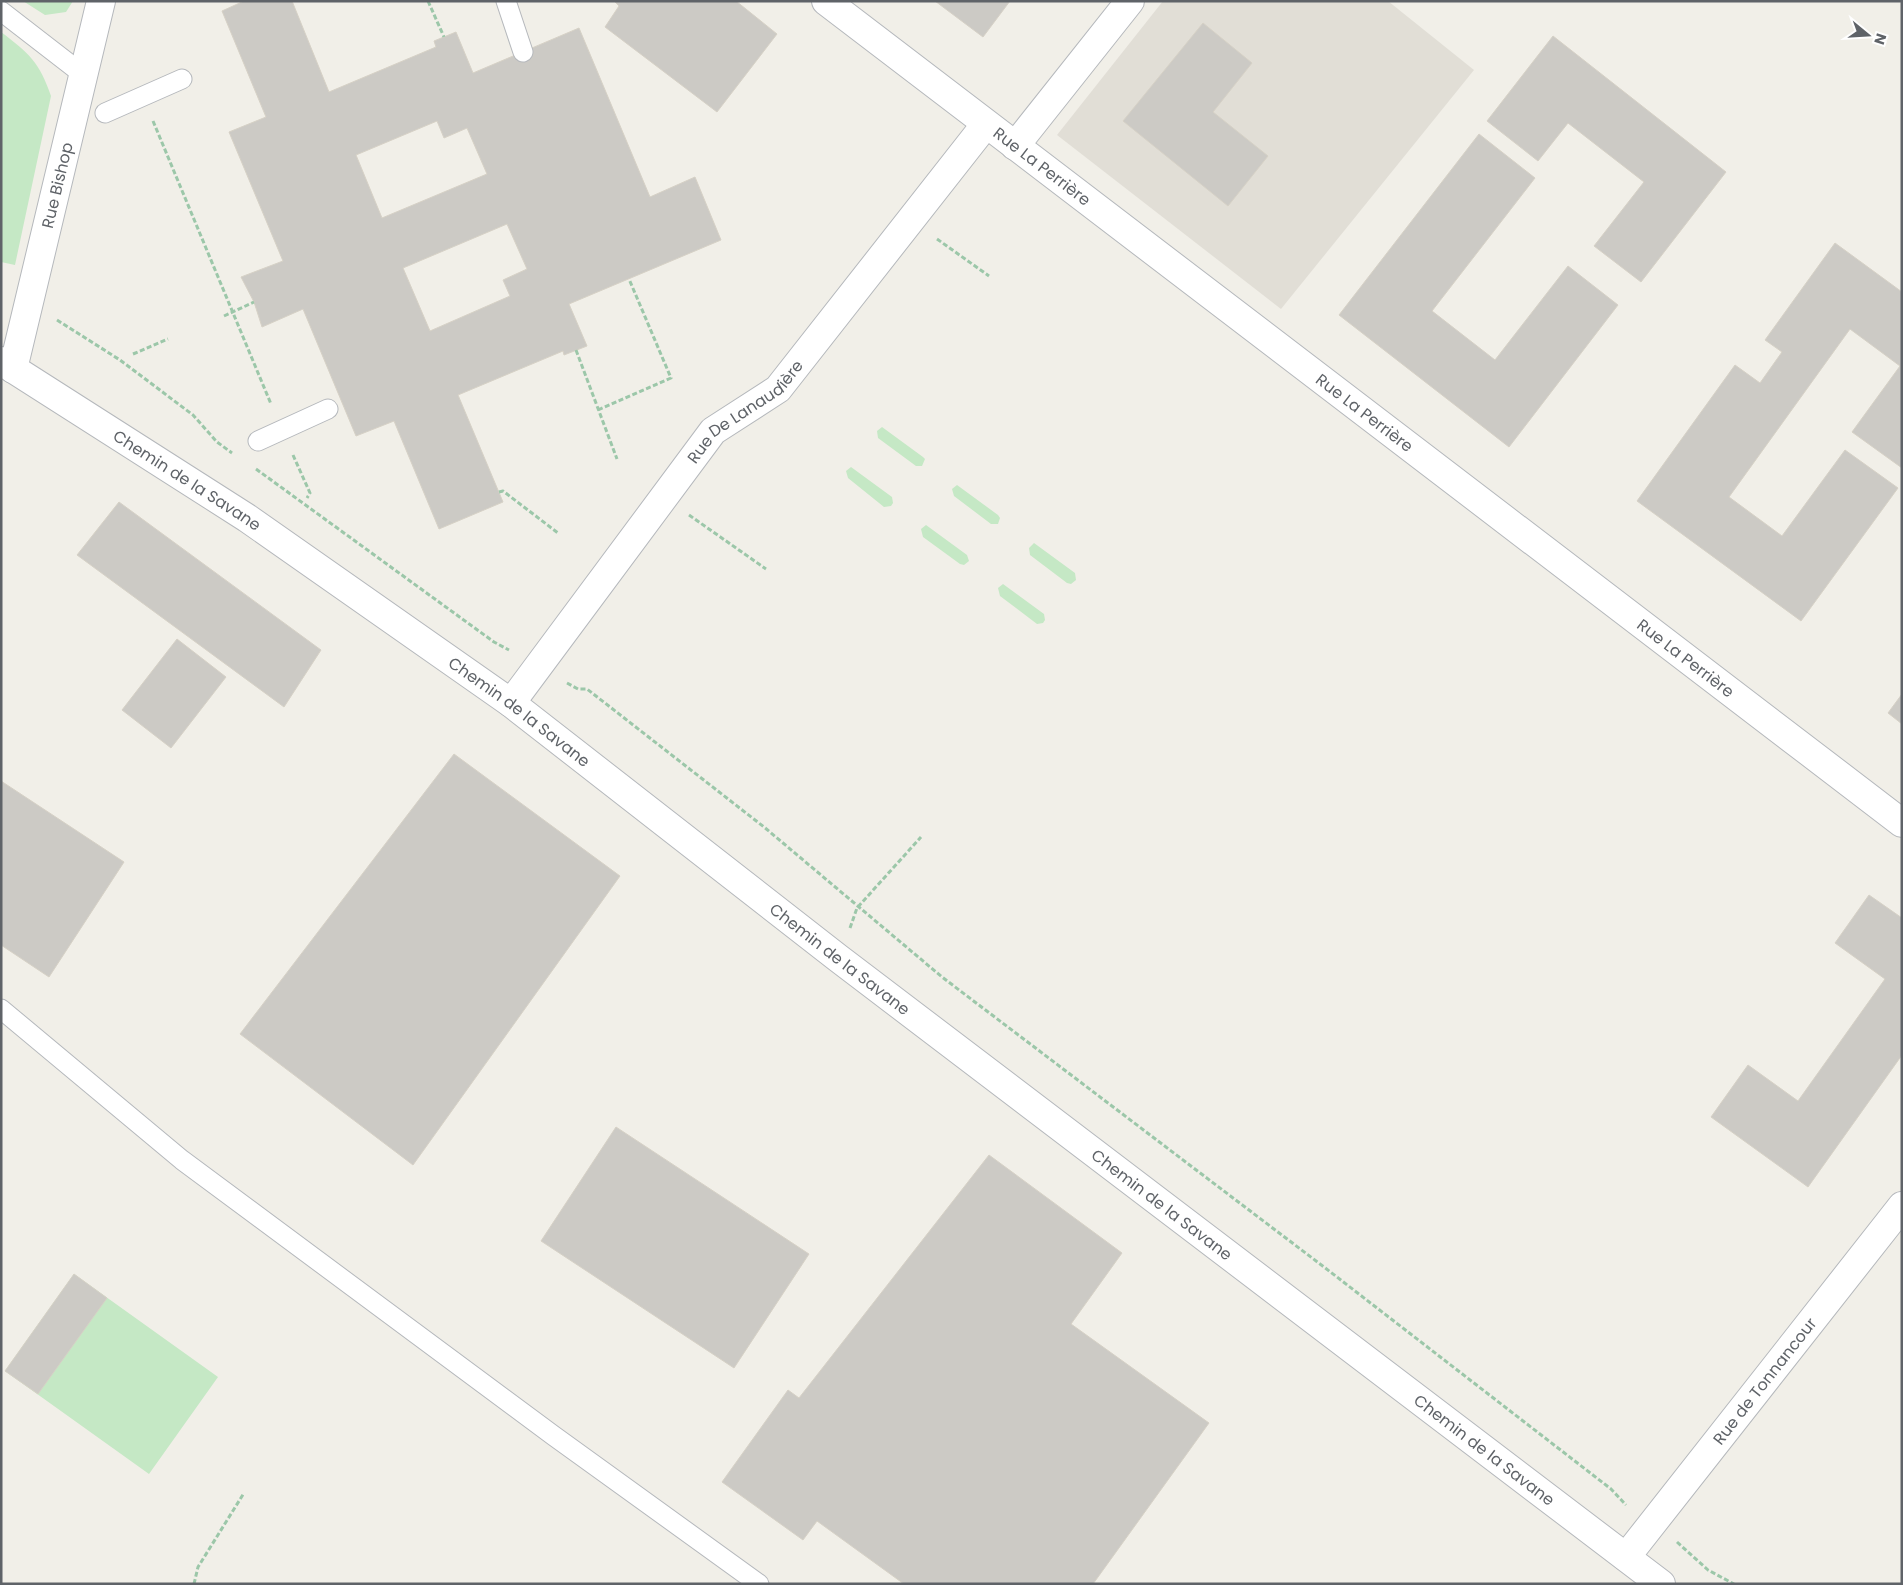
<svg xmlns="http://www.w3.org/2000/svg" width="1903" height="1585" font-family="Poppins,sans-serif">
  <rect width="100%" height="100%" fill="#f1efe8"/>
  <path fill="#e1ded6" d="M1163,1H1388L1474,70L1281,309L1057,135Z"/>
  <path fill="#c5e8c5" d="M23,1H73L66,12L45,15Z
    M1,32C29,53 40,63 51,96L15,265L1,262Z
    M882,427L923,457L925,459L922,466H916L878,438L877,431Z
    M851,467L892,497L893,503L891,506L884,507L848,478L846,471Z
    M957,485L998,515L1000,518L998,524H991L954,496L952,489Z
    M926,525L967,555L969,561L964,565L960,564L923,537L921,529Z
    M1034,543L1075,573L1076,580L1071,584L1067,583L1030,555L1029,548Z
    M1003,584L1044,614L1045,620L1043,623L1037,624L1000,596L998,588Z
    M74,1274L218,1377L149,1474L5,1371Z"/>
  <path fill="#cccac5" stroke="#d6d1c6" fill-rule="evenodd" d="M244,1H292L329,92L436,47L434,41L456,32L473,73L579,28L650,197L695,177L721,240L569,304L587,346L564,355L563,351L458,395L503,502L439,529L394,421L356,436L303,309L262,327L254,302L241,277L283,261L229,132L266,117L222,11ZM437,121L444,138L467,128L487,174L382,218L356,155ZM507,224L527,269L503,280L510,296L430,331L403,268Z
    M614,1H736L777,34L717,112L605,27L619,6Z
    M935,1H1010L983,37Z
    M1203,23L1252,63L1213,112L1268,156L1228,206L1123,121Z
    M1553,36L1726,172L1641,282L1594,246L1644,182L1568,123L1538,161L1487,121Z
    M1479,134L1535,178L1432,311L1495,360L1568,266L1618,305L1509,447L1339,315Z
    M1835,243L1902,292V468L1852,432L1900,366L1850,329L1729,497L1782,536L1845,450L1898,488L1801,621L1637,501L1735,365L1760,383L1782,352L1765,340Z
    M119,502L321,650L284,707L77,555Z
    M177,639L226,677L171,748L122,710Z
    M1902,694V724L1888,713Z
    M454,754L620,876L413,1165L240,1034Z
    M1,781L124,862L49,977L1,945Z
    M1869,895L1902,918V1055L1808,1187L1711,1117L1748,1065L1798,1101L1885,979L1835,943Z
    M616,1127L809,1254L734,1368L541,1241Z
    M989,1155L1122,1253L1071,1324L1209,1423L1093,1584H904L817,1521L803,1540L722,1482L788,1390L799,1398Z
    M74,1274L107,1298L38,1394L5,1371Z"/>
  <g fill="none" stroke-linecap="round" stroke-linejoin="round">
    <defs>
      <path id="service" d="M506,1L523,52
        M1,11L85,76
        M105,113L182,79
        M258,441L328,409
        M1,1009L182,1160L554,1436L759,1584"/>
      <g id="minor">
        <path id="s1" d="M826,1L1902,823"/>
        <path d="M1015,146L1130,1"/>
        <path id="s2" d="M13,369L101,1"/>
        <path id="s3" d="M511,703L713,431L778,389L986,124"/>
        <path id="s4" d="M1626,1557L1902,1206"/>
      </g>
      <g id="tertiary">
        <path id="s5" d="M1,361L247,518L511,703L838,958L1661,1584"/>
      </g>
    </defs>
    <use href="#service" stroke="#b5b8bc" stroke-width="21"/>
    <use href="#minor" stroke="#b5b8bc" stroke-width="30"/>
    <use href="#tertiary" stroke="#b5b8bc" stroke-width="30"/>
    <path stroke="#9cc7a9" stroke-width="3" stroke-dasharray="5 2.5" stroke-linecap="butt" d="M428,1L444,37
      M153,121L271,404
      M937,239L989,276
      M224,316L254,302
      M57,320L120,360L193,415L217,442L232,453
      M576,350L617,459
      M133,354L168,339
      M598,410L671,378L629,279
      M293,455L310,493L307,498
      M256,469L494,642L509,650
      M499,492L503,491L558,533
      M689,515L766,569
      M567,683L578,689H587L764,827L942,977L1324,1267L1611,1489L1626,1505
      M850,928L857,908L921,837
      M1677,1542L1708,1570L1734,1584
      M194,1584L198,1567L244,1493"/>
    <use href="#service" stroke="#fff" stroke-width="19"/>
    <use href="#minor" stroke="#fff" stroke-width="28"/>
    <use href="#tertiary" stroke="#fff" stroke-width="28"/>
  </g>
  <g text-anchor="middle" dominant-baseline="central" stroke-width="4" stroke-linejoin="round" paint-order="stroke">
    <g font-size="16" fill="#5f6368" stroke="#fff">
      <text stroke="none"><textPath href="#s1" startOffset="272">Rue La Perrière</textPath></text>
      <text stroke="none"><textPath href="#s2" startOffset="189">Rue Bishop</textPath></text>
      <text stroke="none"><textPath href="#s3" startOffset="376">Rue De Lanaudière</textPath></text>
      <text stroke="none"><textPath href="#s1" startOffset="678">Rue La Perrière</textPath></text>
      <text stroke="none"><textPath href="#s5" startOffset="221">Chemin de la Savane</textPath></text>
      <text stroke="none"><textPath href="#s1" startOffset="1082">Rue La Perrière</textPath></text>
      <text stroke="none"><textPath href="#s5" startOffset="626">Chemin de la Savane</textPath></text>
      <text stroke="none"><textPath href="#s5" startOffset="1031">Chemin de la Savane</textPath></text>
      <text stroke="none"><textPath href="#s5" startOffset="1436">Chemin de la Savane</textPath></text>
      <text stroke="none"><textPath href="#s4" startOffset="224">Rue de Tonnancour</textPath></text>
      <text stroke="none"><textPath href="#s5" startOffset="1841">Chemin de la Savane</textPath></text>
    </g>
  </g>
  <rect width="1903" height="1585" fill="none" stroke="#5f6368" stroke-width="5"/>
  <g transform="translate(1868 35) rotate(108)" stroke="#ffffff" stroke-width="4" paint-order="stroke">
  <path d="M0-4L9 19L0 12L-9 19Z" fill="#5f6368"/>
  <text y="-8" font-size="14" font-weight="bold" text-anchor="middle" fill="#5f6368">N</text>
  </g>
</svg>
